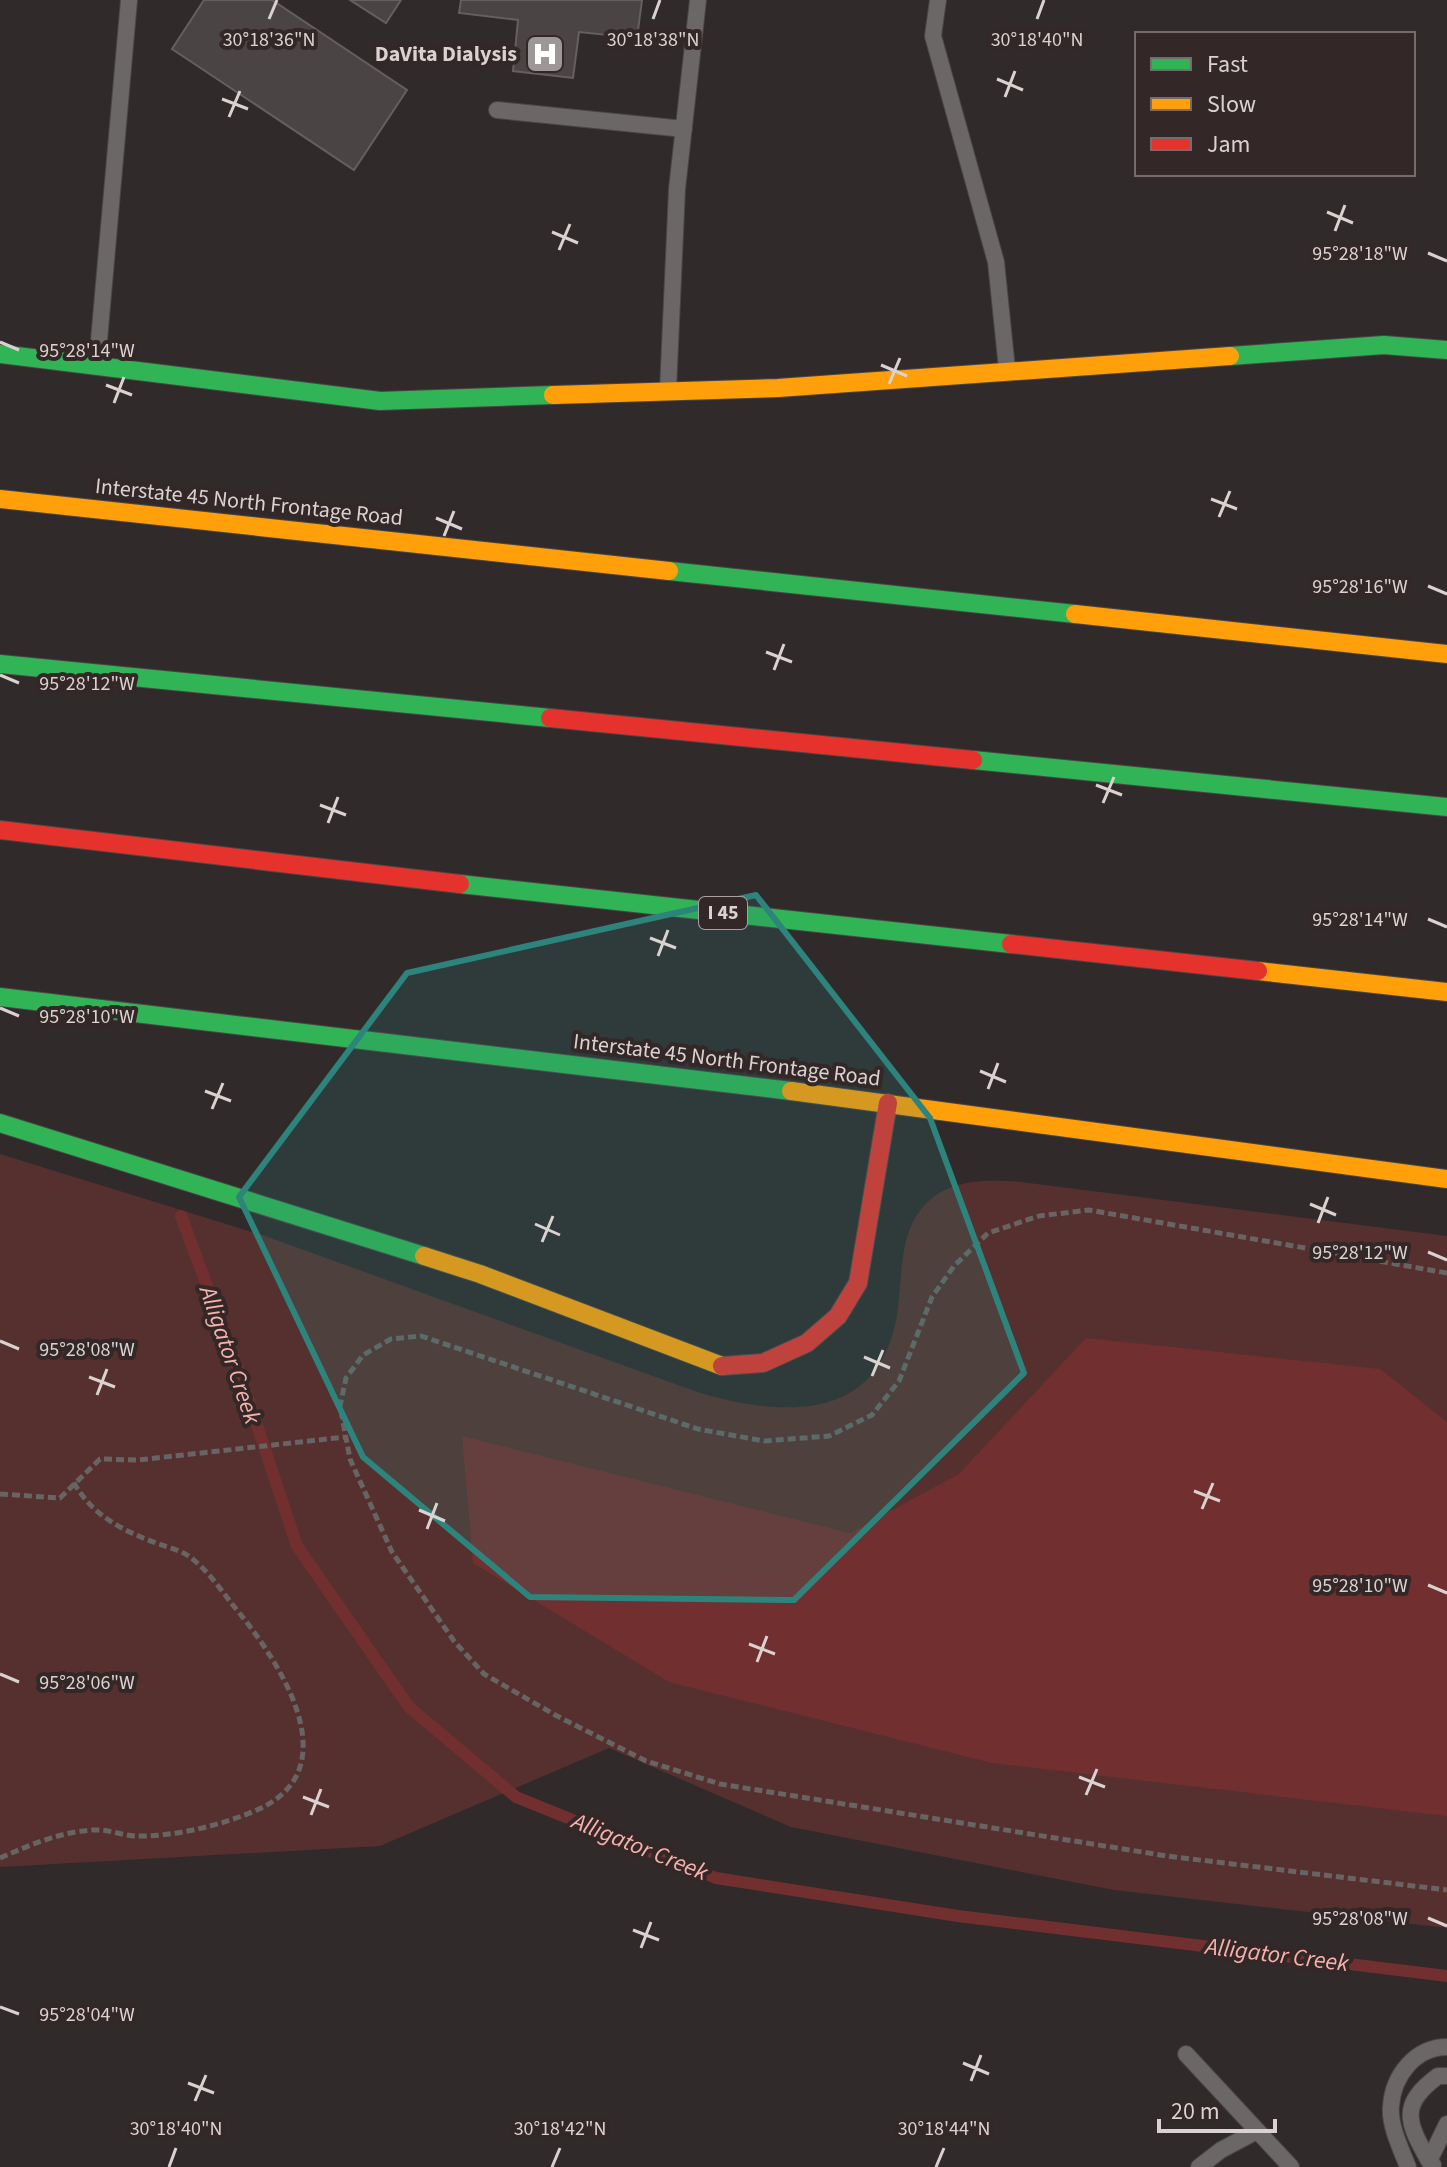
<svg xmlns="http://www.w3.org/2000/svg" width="1447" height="2167" font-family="'Source Sans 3',sans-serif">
  <rect width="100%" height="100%" fill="#302a2a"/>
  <path fill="#56302e" d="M0,1154L265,1236L700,1393C783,1417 879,1423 897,1315C902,1283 899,1242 917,1215C941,1178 983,1179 1021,1182L1447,1236V1928L1114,1890L791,1827L609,1748L380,1846L0,1867Z"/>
  <path fill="#722f2f" d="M1086,1338L1380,1369L1447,1422V1816L992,1763L669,1682L473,1563L462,1436L850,1533L959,1474Z"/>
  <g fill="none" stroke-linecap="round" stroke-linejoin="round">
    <path stroke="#722f2f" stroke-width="12" d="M181,1216L240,1374L297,1546L409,1707L516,1797L716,1878L958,1916L1447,1976"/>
  </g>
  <path fill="#4a4444" stroke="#655f5f" stroke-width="2" d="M204,0H272L407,90L354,170L172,49Z
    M350,0H401L386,23Z
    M461,0H642L637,38L579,32L573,78L513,71L518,20L459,13Z"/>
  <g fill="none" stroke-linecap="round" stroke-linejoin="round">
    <defs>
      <path id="lane" d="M938,0L933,36L996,262L1007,369
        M497,110L684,129
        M97,363L129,0
        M668,390L677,189L698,0
        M1186,2054L1291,2167
        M1429,2161C1407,2122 1399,2105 1438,2076H1447
        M1433,2165L1429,2161L1447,2124
        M1199,2167L1221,2150L1257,2131
        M1408,2167C1401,2149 1389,2125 1391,2106C1393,2076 1415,2047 1447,2047"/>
      <path id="fast" d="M0,354L380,401L553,395
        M1230,356L1384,345L1447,350
        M669,571L1075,614
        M0,664L550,718
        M973,760L1447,807
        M460,884L1011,944
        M0,997L791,1091
        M0,1123L424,1256"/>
      <path id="slow" d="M553,395L778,388L1230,356
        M0,499L669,571
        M1075,614L1447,654
        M1258,971L1447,992
        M791,1091L1447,1179
        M424,1256L480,1274L722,1366"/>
      <path id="jam" d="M550,718L973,760
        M0,830L460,884
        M1011,944L1258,971
        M722,1366L763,1363L807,1343L838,1316L858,1283L888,1103"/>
    </defs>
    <use href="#lane" stroke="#4a4645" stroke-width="18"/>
    <use href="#fast" stroke="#4a4645" stroke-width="20"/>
    <use href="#slow" stroke="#4a4645" stroke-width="20"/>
    <use href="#jam" stroke="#4a4645" stroke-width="20"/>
    <path stroke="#686463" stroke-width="5" stroke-dasharray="8 4" stroke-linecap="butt" d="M1447,1273L1089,1210L1039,1216L988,1233L954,1266L932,1297L899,1381L872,1415L829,1436L764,1441L698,1429L421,1336L391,1339L363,1355L346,1378L340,1406L350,1459L392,1552L454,1641L484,1674L557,1716L646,1761L720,1784L1167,1856L1447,1890
      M0,1494L60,1498L100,1459L138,1460L345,1437
      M0,1858C30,1845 59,1832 93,1830C107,1829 121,1835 135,1836C173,1837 224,1825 259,1809C353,1766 274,1654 232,1604C219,1587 205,1567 187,1555C179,1550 168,1547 159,1544C123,1531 91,1515 73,1481"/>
    <use href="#lane" stroke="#6c6767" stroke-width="16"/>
    <use href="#fast" stroke="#30b455" stroke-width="18"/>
    <use href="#slow" stroke="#ff9f0a" stroke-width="18"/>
    <use href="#jam" stroke="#e5322d" stroke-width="18"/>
  </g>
  <path fill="#2d847d" fill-opacity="0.2" stroke="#2d847d" stroke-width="6" stroke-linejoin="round" d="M756,895L930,1118L1024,1373L794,1600L530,1597L363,1457L239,1197L407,973Z"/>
  <path fill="none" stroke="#dad2d1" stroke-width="3" d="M269,19L277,0M653,19L660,0M1037,19L1044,0M997,79L1023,90M1005,97L1015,71M222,99L248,109M229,117L240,91M1327,212L1353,223M1335,231L1345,205M552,232L578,243M559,250L570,224M1428,253L1447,261M0,342L19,350M881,365L907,376M889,384L900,358M106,385L132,395M114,403L124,377M1211,499L1237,509M1219,517L1230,491M436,518L462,529M444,536L454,511M1428,586L1447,594M766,652L792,662M774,670L784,644M0,675L19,683M1096,785L1122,795M1103,803L1114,777M320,805L346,815M328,823L338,797M1428,919L1447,927M650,938L676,948M658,956L668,930M0,1008L19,1016M980,1071L1006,1082M988,1089L998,1063M205,1091L231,1101M212,1109L223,1083M1310,1204L1336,1215M1318,1223L1328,1197M535,1224L560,1235M542,1242L553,1216M1428,1252L1447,1260M0,1341L19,1349M864,1357L890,1368M872,1376L883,1350M89,1377L115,1387M97,1395L107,1369M1194,1491L1220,1501M1202,1509L1213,1483M419,1510L445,1521M427,1529L437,1503M1428,1585L1447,1593M749,1644L775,1654M757,1662L767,1636M0,1674L19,1682M1079,1777L1105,1787M1086,1795L1097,1769M303,1797L329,1807M311,1815L321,1789M1428,1918L1447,1926M633,1930L659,1940M641,1948L651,1922M0,2007L19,2014M963,2063L989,2074M971,2081L981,2055M188,2083L214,2093M195,2101L206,2075M169,2167L176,2148M552,2167L560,2148M936,2167L944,2148"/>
  <defs>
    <symbol id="hospital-square" viewBox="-11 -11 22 22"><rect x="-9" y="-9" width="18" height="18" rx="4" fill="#9e9797" stroke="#332827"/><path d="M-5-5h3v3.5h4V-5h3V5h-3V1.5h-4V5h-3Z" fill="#fff"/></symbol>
  </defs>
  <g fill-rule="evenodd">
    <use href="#hospital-square" x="523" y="32" width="44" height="44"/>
  </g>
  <g text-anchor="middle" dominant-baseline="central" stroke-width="8" stroke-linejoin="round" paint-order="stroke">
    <rect fill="#332827" stroke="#a89f9e" stroke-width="2" x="699" y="897" width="48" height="32" rx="6"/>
    <g font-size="20" font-weight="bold" fill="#dad2d1">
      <text x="723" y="913">I 45</text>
    </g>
    <g font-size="22" font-weight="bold" fill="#dad2d1" stroke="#332827" text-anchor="end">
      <text x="517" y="54">DaVita Dialysis</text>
    </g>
    <g font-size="22" fill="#dad2d1" stroke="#332827">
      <text transform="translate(249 502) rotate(6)">Interstate 45 North Frontage Road</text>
      <text transform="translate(727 1060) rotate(7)">Interstate 45 North Frontage Road</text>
    </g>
    <g font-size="24" font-style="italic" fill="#f4b1ad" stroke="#332827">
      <text transform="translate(230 1355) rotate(71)">Alligator Creek</text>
      <text transform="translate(640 1847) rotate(22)">Alligator Creek</text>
      <text transform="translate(1277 1955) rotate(7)">Alligator Creek</text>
    </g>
  </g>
  <g font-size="20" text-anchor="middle" fill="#dad2d1" stroke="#332827" stroke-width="8" stroke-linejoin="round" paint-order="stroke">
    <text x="1037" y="46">30°18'40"N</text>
    <text x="269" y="46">30°18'36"N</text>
    <text x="653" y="46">30°18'38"N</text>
    <text x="1360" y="260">95°28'18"W</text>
    <text x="87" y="357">95°28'14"W</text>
    <text x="1360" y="593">95°28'16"W</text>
    <text x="87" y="690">95°28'12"W</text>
    <text x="1360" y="926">95°28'14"W</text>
    <text x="87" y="1023">95°28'10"W</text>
    <text x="1360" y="1259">95°28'12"W</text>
    <text x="87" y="1356">95°28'08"W</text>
    <text x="1360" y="1592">95°28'10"W</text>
    <text x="87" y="1689">95°28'06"W</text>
    <text x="1360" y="1925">95°28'08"W</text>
    <text x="87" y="2021">95°28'04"W</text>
    <text x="176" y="2135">30°18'40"N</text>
    <text x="560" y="2135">30°18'42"N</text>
    <text x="944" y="2135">30°18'44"N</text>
  </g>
  <rect x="1135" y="32" width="280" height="144" fill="#332827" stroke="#766c6b" stroke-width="2"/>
  <rect x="1151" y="58" width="40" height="12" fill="#30b455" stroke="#766c6b" stroke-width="2"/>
  <text x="1207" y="72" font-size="24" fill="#dad2d1">Fast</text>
  <rect x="1151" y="98" width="40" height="12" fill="#ff9f0a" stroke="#766c6b" stroke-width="2"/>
  <text x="1207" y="112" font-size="24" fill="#dad2d1">Slow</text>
  <rect x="1151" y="138" width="40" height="12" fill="#e5322d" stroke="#766c6b" stroke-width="2"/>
  <text x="1207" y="152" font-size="24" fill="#dad2d1">Jam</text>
  <path d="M1159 2119v12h116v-12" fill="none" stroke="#dad2d1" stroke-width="4"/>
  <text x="1171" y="2119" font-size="24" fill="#dad2d1" stroke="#332827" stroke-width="6" paint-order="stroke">20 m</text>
</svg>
